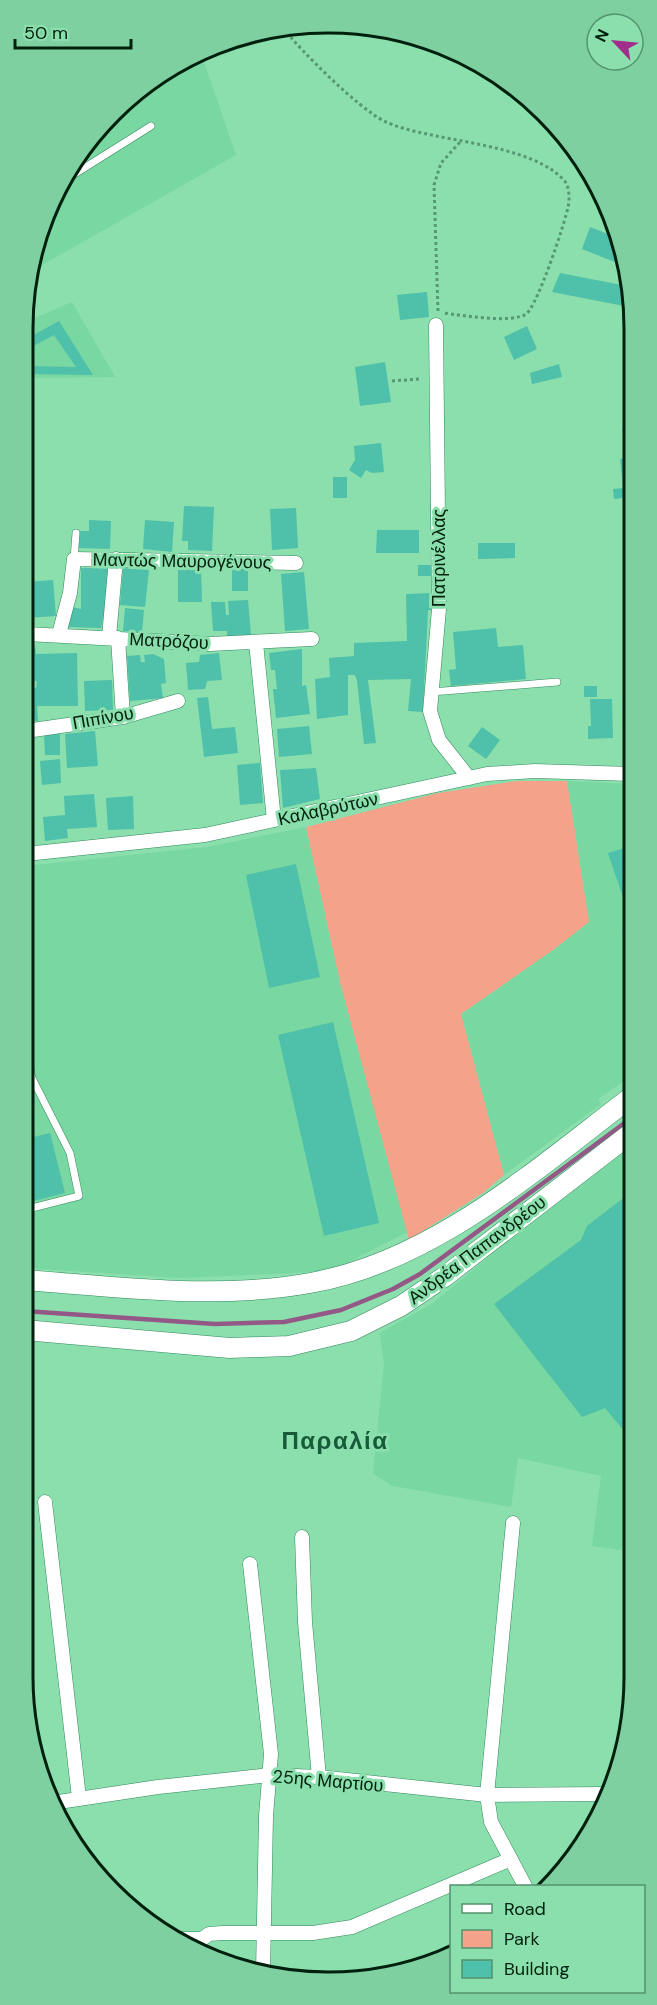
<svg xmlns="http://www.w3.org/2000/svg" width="657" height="2005" font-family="'DM Sans',sans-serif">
  <rect width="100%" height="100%" fill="#8adfad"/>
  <path fill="#79d7a1" d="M202,56L236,155L28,273L74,158L159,74Z
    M72,302L115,377L28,378V321Z
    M567,781L631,784L630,1077L598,1099L601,1104L504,1175L461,1014L553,950L589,922Z
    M306,827L340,982L408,1232L333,1270L297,1273L179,1278L24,1268L26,866L207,847Z
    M630,1146L629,1551L592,1546L601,1476L518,1458L511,1507L393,1486L373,1474L384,1363L380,1333L433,1303L539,1215Z"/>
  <path fill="#f5a28a" d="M516,781H567L589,922L553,950L461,1014L504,1175L483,1193L409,1240L340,982L306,827L438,793Z"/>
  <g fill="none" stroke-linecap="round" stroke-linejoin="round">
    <path stroke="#935886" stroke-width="4.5" d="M24,1311L215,1324L284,1322L341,1310L393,1289L420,1274L630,1119"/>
  </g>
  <path fill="#4fc0a9" d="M590,227L616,237L625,266L582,249Z
    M560,273L632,287V301L629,307L552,292Z
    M427,292L429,317L400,320L397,295Z
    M59,321L93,375L28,374V366L76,367L54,335L28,349V338Z
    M527,326L537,349L514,360L504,337Z
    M385,362L391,402L360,406L355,367Z
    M559,364L562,377L532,384L530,373Z
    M632,427L631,443L625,444L622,429Z
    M381,443L384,472L372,473L366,470L361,478L349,470L355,460L354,446Z
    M631,458V503L623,504V498L614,499L613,489L623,488L620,459Z
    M333,477H347V498H333Z
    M184,506L214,507L212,551L188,550V541H182Z
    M296,508L298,548L272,550L270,509Z
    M89,520L111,521L110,549L79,548L80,531H89Z
    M145,520L174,522L172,552L143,549Z
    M377,530H419V553H376Z
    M478,543H515V558L478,559Z
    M418,565H432V576H418Z
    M248,567V591H232V568Z
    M81,568H108L107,601L101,628L68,627L73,607L81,609Z
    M123,568L149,570L145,607L120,605Z
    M178,568H201L202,602H178Z
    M304,572L309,629L285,631L281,574Z
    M53,580L56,616L28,618L27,582Z
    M432,593L433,610H428L423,712L408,711L411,679L368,680L376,743L364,744L357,681L355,675H348V715L317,719L315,679L330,677L329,658L354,656V643L407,641L406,594Z
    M248,600L251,635L227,637V631H213L211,602H225L226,615H229L228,601Z
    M125,608L144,610L142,633L123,631Z
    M496,628L498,647L523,645L526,679L451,686L449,670L456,669L453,632Z
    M27,646H35L36,654L77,653L78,706H37L38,721L27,722V688H36L37,681L27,682Z
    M302,649V686L306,685L310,714L276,718L273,689H277L275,670H271L269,653Z
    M219,653L222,680L207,681L205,689L188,690L186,663L199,662L200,655Z
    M153,654L164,659L166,683L161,684L163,698L130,701L127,656L140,655L141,662H145L144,655Z
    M112,680L113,710L85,711L84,681Z
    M584,686H597V697H584Z
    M208,697L212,729L235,727L238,753L204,757L197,698Z
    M590,699H612L613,738L588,739V726H591Z
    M309,726L312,754L279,757L277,729Z
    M482,727L500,740L486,759L468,746Z
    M95,731L98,766L67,768L65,734Z
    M60,734V755H45L44,735Z
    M60,759L61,783L42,785L40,761Z
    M260,763L263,803L240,805L237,765Z
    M316,768L320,799L283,808L280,770Z
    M94,794L97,827L67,829L68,838L45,841L43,817L65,815L64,796Z
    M133,796L134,829L108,830L106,798Z
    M631,846L630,918L608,853Z
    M296,864L320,977L269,988L246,875Z
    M630,927V953L622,930Z
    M333,1022L379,1223L324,1236L278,1035Z
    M50,1133L65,1193L25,1203V1139Z
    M630,1183L629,1349V1437L605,1408L582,1417L494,1304L581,1240L587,1226L626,1196L625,1187Z"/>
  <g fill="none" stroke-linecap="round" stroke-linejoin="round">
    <defs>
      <path id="lane" d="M65,180L151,126
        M74,559L76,533
        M431,692L557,682
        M631,718V701
        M24,1210L79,1196L70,1153L32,1078L25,1050"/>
      <path id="street" d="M436,325L439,609L430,711L439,740L469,778
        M27,634L210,644L312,639
        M59,634L70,593L74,559L296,563
        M109,637L116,559
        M118,638L123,717
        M256,643L274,820
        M26,731L123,717L178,701
        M26,854L205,835L487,774L535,771L631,774
        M45,1502L79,1798
        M513,1523L487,1795L491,1822L525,1886
        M302,1537L305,1622L319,1777
        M250,1564L271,1754L266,1816L263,1972
        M52,1803L158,1787L270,1775L319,1777L487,1795L605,1794
        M178,1939H202L209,1934L222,1933H313L352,1927L511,1859"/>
      <path id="secondary" d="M24,1280C119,1287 216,1300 310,1283C432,1262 535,1170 630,1098
        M24,1330L230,1348L289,1346L351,1331L401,1306L444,1277L630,1134"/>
    </defs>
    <use href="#lane" stroke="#32885c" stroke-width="8"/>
    <use href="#street" stroke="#32885c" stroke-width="15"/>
    <use href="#secondary" stroke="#32885c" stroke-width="21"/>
    <path stroke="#579872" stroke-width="3" stroke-dasharray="3 3" stroke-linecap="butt" d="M283,28C302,52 358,108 384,121C429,143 535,141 567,184C569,192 570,199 568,207C565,223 537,307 526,314C511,324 461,315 443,313
      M438,311L434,185L441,163L461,141
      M392,381L420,379"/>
    <use href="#lane" stroke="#fff" stroke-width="7"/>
    <use href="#street" stroke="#fff" stroke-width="14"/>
    <use href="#secondary" stroke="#fff" stroke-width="20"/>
  </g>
  <g text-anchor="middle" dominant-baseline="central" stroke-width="6" stroke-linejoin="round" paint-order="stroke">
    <g font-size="18" fill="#00200e" stroke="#8adfad">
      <text transform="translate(439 558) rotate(-90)">Πατρινέλλας</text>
      <text transform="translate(182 561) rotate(1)">Μαντώς Μαυρογένους</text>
      <text transform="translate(169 641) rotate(3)">Ματρόζου</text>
      <text transform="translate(103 718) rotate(-10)">Πιπίνου</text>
      <text transform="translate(328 809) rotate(-12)">Καλαβρύτων</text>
      <text transform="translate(477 1250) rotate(-37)">Ανδρέα Παπανδρέου</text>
      <text transform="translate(328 1781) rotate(5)">25ης Μαρτίου</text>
    </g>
    <g font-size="24" font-weight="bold" letter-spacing="1.5" fill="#165a39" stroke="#8adfad">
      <text x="335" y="1440">Παραλία</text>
    </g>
  </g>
  <path d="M0 0H657V2005H0ZM328 33H329A295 295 0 0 1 624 328V1677A295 295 0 0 1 329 1972H328A295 295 0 0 1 33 1677V328A295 295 0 0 1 328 33Z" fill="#7fd0a0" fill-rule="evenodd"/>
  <path fill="none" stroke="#00200e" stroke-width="3" d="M328 33H329A295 295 0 0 1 624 328V1677A295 295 0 0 1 329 1972H328A295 295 0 0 1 33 1677V328A295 295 0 0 1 328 33Z"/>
  <rect x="450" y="1885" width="195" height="108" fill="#8adfad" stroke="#53936d" stroke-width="1.5"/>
  <rect x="462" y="1904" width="30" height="9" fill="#ffffff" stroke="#53936d" stroke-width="1.5"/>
  <text x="504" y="1915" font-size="18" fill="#00200e">Road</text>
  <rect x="462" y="1930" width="30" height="18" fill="#f5a28a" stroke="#53936d" stroke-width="1.5"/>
  <text x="504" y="1945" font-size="18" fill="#00200e">Park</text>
  <rect x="462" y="1960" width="30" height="18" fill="#4fc0a9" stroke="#53936d" stroke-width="1.5"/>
  <text x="504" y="1975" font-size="18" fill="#00200e">Building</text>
  <g transform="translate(615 42) rotate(296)"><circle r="28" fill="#8adfad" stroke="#53936d" stroke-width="1.5"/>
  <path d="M0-4.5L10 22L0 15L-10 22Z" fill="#a12e8a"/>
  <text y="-9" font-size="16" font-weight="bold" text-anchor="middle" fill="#00200e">N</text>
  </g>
  <path d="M15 39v9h116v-9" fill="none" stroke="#00200e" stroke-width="3"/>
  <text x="24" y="39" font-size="18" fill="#00200e" stroke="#8adfad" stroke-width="4.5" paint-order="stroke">50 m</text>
</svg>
